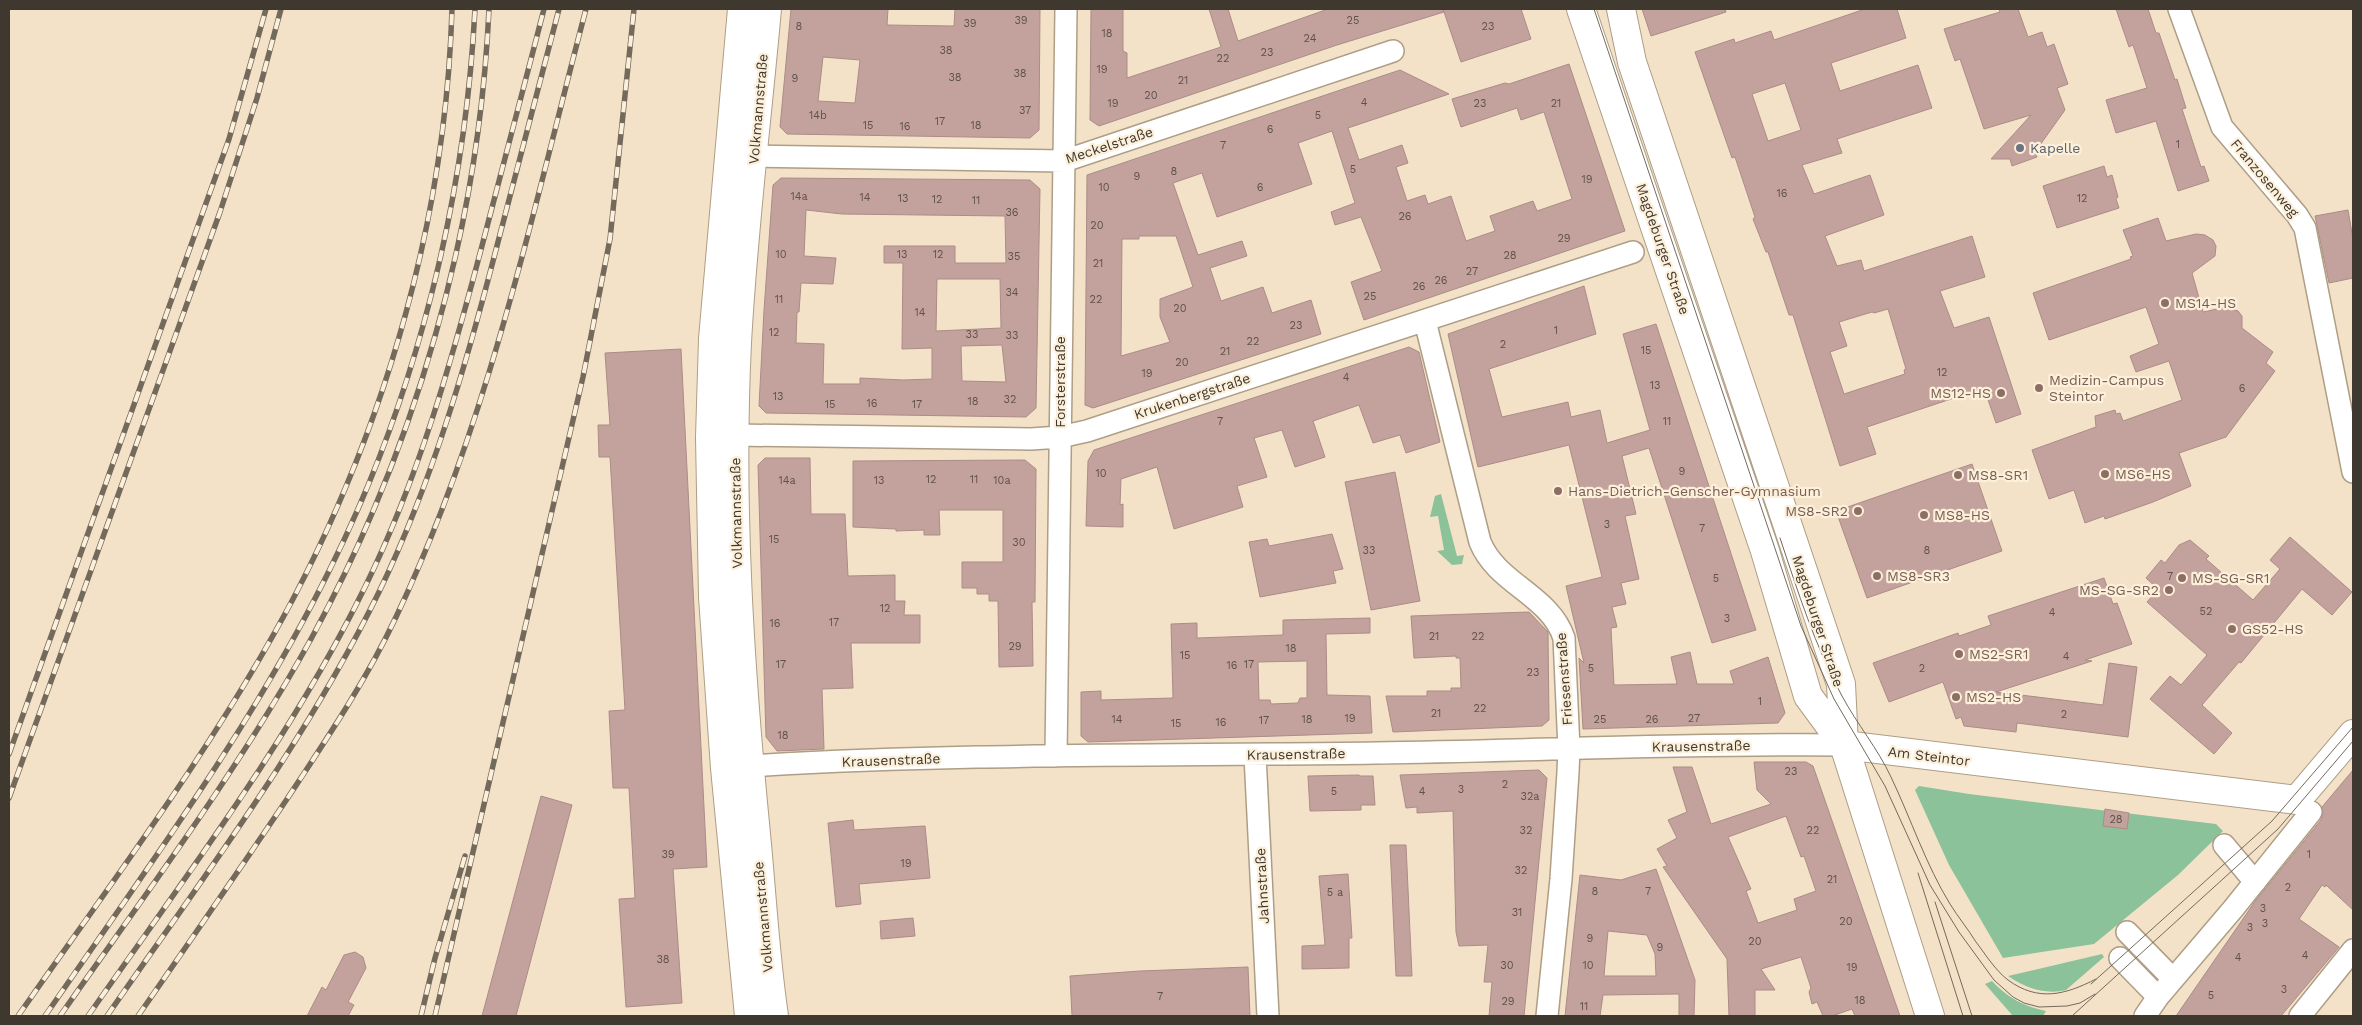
<svg xmlns="http://www.w3.org/2000/svg" width="2362" height="1025" font-family="'Work Sans',sans-serif">
  <rect width="100%" height="100%" fill="#f3e2c8"/>
  <path fill="#8bc29a" d="M1441,494L1457,556L1464,555L1462,564L1452,565L1437,551L1444,550L1438,516L1430,517L1435,496Z
    M1919,786L1969,794L2216,824L2223,831L2178,875L2094,944L2003,958L1949,865L1915,790Z
    M2102,954L2104,957L2066,990C2045,995 2025,988 2008,976Z
    M1992,981C2008,998 2023,1006 2046,1011L2043,1016H2013L1985,984Z"/>
  <path fill="#c3a29d" stroke="#ab8c87" fill-rule="evenodd" d="M791,9H888L887,25L954,26L955,9H1040L1039,130L1030,138L787,134L780,127ZM823,57L860,60L855,103L818,101Z
    M1091,9H1123V51L1127,53V78L1221,47L1209,9H1228L1238,41L1328,9H1443L1444,12L1337,45L1099,126L1090,120Z
    M1443,9H1521L1531,39L1461,62Z
    M1642,9H1725L1726,12L1651,36Z
    M1865,9H1897L1906,38L1831,63L1840,91L1918,65L1932,108L1837,139L1842,153L1802,165L1814,194L1870,175L1884,215L1825,236L1837,266L1861,260L1864,271L1972,236L1985,277L1940,291L1954,328L1989,317L2021,414L1996,423L1984,388L1867,427L1876,454L1840,466L1793,315H1789L1768,252H1766L1753,219L1755,217L1735,157L1732,158L1695,52L1734,39L1735,43L1771,31L1774,40ZM1785,83L1801,130L1768,141L1752,94ZM1888,309L1906,369L1904,370L1905,374L1844,394L1830,352L1847,346L1839,322L1872,312L1874,313Z
    M1999,9H2018L2028,37L2042,32L2047,47L2054,44L2068,84L2057,88L2065,110L2035,152L2037,157L2012,166L2010,159H1991L2031,115L1984,129L1960,59L1955,61L1944,29L2000,12Z
    M2116,9H2148L2156,33H2159L2175,80L2177,79L2186,108L2182,109L2201,167L2204,166L2209,181L2178,191L2156,121L2116,133L2106,100L2147,88L2133,45L2129,47Z
    M1569,64L1625,231L1364,320L1351,282L1382,271L1361,217L1335,225L1331,212L1355,203L1332,131L1298,143L1312,184L1217,217L1202,173L1173,183L1198,255L1242,241L1247,256L1210,268L1221,301L1263,287L1272,313L1311,300L1321,334L1093,408L1085,405L1087,175L1400,70L1449,94L1348,128L1359,160L1402,145L1408,163L1396,167L1407,201L1425,195L1428,204L1451,196L1466,241L1495,231L1490,216L1533,201L1537,211L1572,199L1544,112L1521,120L1517,108L1461,127L1452,99L1505,83L1509,84ZM1139,236H1176L1193,287L1160,299V317L1170,342L1121,356L1122,239H1139Z
    M2104,166L2107,177L2112,175L2118,197L2116,199L2119,208L2057,228L2043,186Z
    M781,178L1030,180L1040,189L1036,408L1026,417L766,413L759,406L764,310L773,185ZM806,210L842,214L1005,216L1006,263H955V246H884V263H903L902,349L932,348V379L903,380L860,378V384H823L824,344L796,343L797,312H799L801,283L833,284L836,258L804,256ZM937,279H1000L1001,328L936,331ZM1002,345L1006,382L962,381L961,346Z
    M2348,210L2353,239V278L2329,283L2315,216Z
    M2158,218L2166,241L2196,234L2205,235L2213,240L2216,246L2215,256L2192,273L2203,312L2227,307L2238,311L2242,316V328L2273,352L2266,363L2275,371L2226,437L2179,453L2191,486L2153,502L2105,519L2104,516L2085,523L2074,490L2049,499L2032,450L2096,427L2095,416L2115,410L2116,414L2120,413L2123,421L2182,400L2169,361L2136,372L2130,356L2159,344L2146,307L2049,340L2033,293L2131,259L2130,257L2133,256L2123,230Z
    M1584,286L1596,334L1489,369L1502,417L1568,402L1571,417L1600,410L1607,443L1650,430L1623,334L1656,324L1756,630L1712,643L1649,448L1622,456L1636,514L1625,516L1639,579L1621,583L1626,604L1612,607L1617,627L1611,628L1614,685L1677,684L1671,657L1690,652L1697,684H1734L1730,671L1768,657L1785,713L1778,723L1583,729L1579,658L1584,663L1566,586L1602,577L1569,445L1478,467L1448,334Z
    M1409,347L1419,352L1440,442L1406,453L1400,435L1373,443L1359,405L1313,421L1325,457L1295,467L1282,430L1254,438L1267,477L1237,486L1243,507L1174,529L1157,467L1121,479L1120,505L1123,504V527L1086,526L1088,461L1094,450Z
    M681,349L707,867L673,869L682,1003L626,1007L619,899L635,898L629,788H613L609,711L625,710L610,457H599L598,425H610L605,353Z
    M765,458H810L811,514H845L848,576L895,575V601H905L904,615H920V643H851L853,688L822,689L824,749L777,751L766,737L758,465Z
    M1025,460L1036,469L1035,602H1032L1033,666L999,667L998,601H989V594H977V588H962V562H1003V510H939L940,535H924V530L896,531V529L853,527V461Z
    M1972,464L2002,551L1867,598L1836,511Z
    M1395,472L1420,601L1371,610L1345,482Z
    M1332,534L1343,569L1333,571L1336,583L1260,597L1249,542L1267,539L1269,546Z
    M2290,537L2352,592L2332,615L2302,589L2241,663L2239,662L2202,705L2232,733L2214,754L2150,699L2170,676L2181,685L2207,655L2147,602L2158,589L2146,578L2161,560L2165,563L2179,545L2190,540L2209,556L2206,559L2253,600L2280,569L2270,560Z
    M2104,578L2113,604L2117,603L2132,644L2085,660L2092,661L1996,692L2103,705L2109,663L2137,667L2128,737L2017,723L2016,732L1964,726L1961,717L1956,719L1943,682L1889,702L1873,663L1958,633L1959,636L1991,625L1988,616Z
    M1529,612L1548,632L1549,720L1542,726L1393,732L1386,696H1427V691H1451V688H1461L1460,658H1456V656L1414,658L1411,616Z
    M1370,618V633L1326,634L1327,695L1370,696L1372,733L1088,742L1081,736V692L1101,691V700L1173,698L1171,624L1197,623V638L1283,635V620ZM1307,661V698H1300L1298,703L1271,704L1270,700H1259L1258,662Z
    M1754,762H1806L1813,766L1900,1016H1855L1852,1009L1832,1016H1823L1817,1002L1812,1004L1809,992L1811,988L1801,957L1761,969L1775,990H1755V1016H1729L1727,959L1663,867L1667,866L1657,849L1677,838L1668,820L1687,812L1673,767H1692L1711,824L1771,804L1757,790ZM1786,816L1801,857L1804,856L1816,891L1794,899L1797,910L1758,923L1746,891L1751,889L1728,837Z
    M1539,770L1547,778L1524,1016H1489L1492,982H1484L1488,945L1459,946L1456,932L1453,811L1417,813V807L1406,808L1400,775Z
    M2353,770V910L2326,885L2325,887L2322,885L2299,919L2339,947L2281,1016H2176L2256,900L2321,820L2323,813L2322,807Z
    M1359,775L1360,776H1373L1375,805H1361V810L1310,811L1308,776Z
    M541,796L572,805L516,1016H482Z
    M2105,809L2129,813L2127,829L2103,826Z
    M853,820L854,830L925,826L930,878L859,884L861,904L836,907L828,823Z
    M1390,845H1406L1412,976H1396Z
    M1656,869L1695,980L1694,1016H1679V994L1603,995L1600,1016H1565L1580,875L1621,880ZM1608,931L1647,935L1655,954L1656,976H1604Z
    M1348,874L1352,938H1349V968L1302,969V946L1325,945L1319,876Z
    M913,918L915,936L881,939L880,921Z
    M355,952L363,957L366,968L348,1002L354,1005L348,1016H307L322,987L326,990L344,955Z
    M1248,967L1250,1016H1072L1070,976L1140,971Z"/>
  <g fill="none" stroke-linecap="round" stroke-linejoin="round">
    <defs>
      <path id="street" d="M2179,9L2222,127L2297,215L2305,228L2353,472
        M753,156L1064,161L1393,51
        M1425,321L1480,542C1497,584 1550,595 1564,638L1569,749L1568,772L1561,879L1547,1016
        M735,435L1031,439L1060,437L1087,431L1633,252
        M1255,755L1268,1016
        M1056,756L1066,9
        M749,766C958,753 1167,756 1376,753C1532,751 1688,743 1844,745
        M2224,845L2255,882
        M2127,932L2173,979
        M2120,958L2158,997
        M2145,1016L2158,997L2233,909L2311,812
        M2300,1016L2353,950"/>
      <path id="secondary" d="M1581,9L1765,551L1808,696L1844,745
        M1621,9L1632,62L1841,684L1844,745L1930,1016
        M1844,745L2297,800L2353,734"/>
      <path id="primary" d="M742,9L713,339L710,437L713,597L725,768L749,1016
        M767,9C757,120 743,231 737,343C729,507 740,671 756,834C762,895 765,956 774,1016"/>
    </defs>
    <use href="#street" stroke="#ae9e85" stroke-width="24"/>
    <use href="#secondary" stroke="#ae9e85" stroke-width="30"/>
    <use href="#primary" stroke="#ae9e85" stroke-width="30"/>
    <use href="#street" stroke="#fff" stroke-width="21"/>
    <use href="#secondary" stroke="#fff" stroke-width="28"/>
    <use href="#primary" stroke="#fff" stroke-width="28"/>
    <path stroke="#746a5c" stroke-width="1" d="M1594,9L1801,626L1834,699L1885,786L1930,885L1959,932L1994,980L2013,997L2024,1003L2039,1007L2067,1006L2080,1003L2095,994
      M1780,538C1798,592 1815,646 1842,696C1857,724 1878,749 1891,777C1911,819 1926,865 1950,904C1958,917 1968,929 1976,942C1986,955 1995,970 2008,980C2038,1002 2065,995 2096,979
      M1918,873L1963,1016
      M1935,902L1972,1016
      M2091,984L2272,821L2353,727
      M2072,1016L2278,829L2353,741"/>
    <defs>
      <path id="rail" d="M9,754L229,139L266,9
        M9,798L220,212L257,98L281,9
        M18,1016C113,880 215,746 293,599C388,418 446,214 452,9
        M45,1016C145,871 252,727 330,569C416,396 465,201 475,9
        M60,1016C146,893 238,771 311,639C416,447 479,228 489,9
        M88,1016C185,877 290,740 365,587C419,477 452,360 483,242C503,165 524,87 544,9
        M107,1016C202,879 305,743 379,592C433,480 467,362 498,242C518,164 539,87 559,9
        M138,1016C188,944 238,872 287,799C326,740 366,681 396,617C488,424 532,214 586,9
        M421,1016L435,958L465,856
        M435,1016L583,377L610,239L634,9"/>
    </defs>
    <use href="#rail" stroke="#746a5c" stroke-width="5.5"/>
    <use href="#rail" stroke="#fdf0db" stroke-width="4" stroke-dasharray="11" stroke-linecap="butt"/>
  </g>
  <circle fill="#6b7280" stroke="#fdf0db" stroke-width="2" cx="2020" cy="148" r="5"/>
  <g fill="#8d6e63" stroke="#fdf0db" stroke-width="2">
    <circle cx="2165" cy="303" r="5"/>
    <circle cx="2039" cy="388" r="5"/>
    <circle cx="2001" cy="393" r="5"/>
    <circle cx="2105" cy="474" r="5"/>
    <circle cx="1958" cy="475" r="5"/>
    <circle cx="1558" cy="491" r="5"/>
    <circle cx="1858" cy="511" r="5"/>
    <circle cx="1924" cy="515" r="5"/>
    <circle cx="1877" cy="576" r="5"/>
    <circle cx="2182" cy="578" r="5"/>
    <circle cx="2169" cy="590" r="5"/>
    <circle cx="2232" cy="629" r="5"/>
    <circle cx="1959" cy="654" r="5"/>
    <circle cx="1956" cy="697" r="5"/>
  </g>
  <g text-anchor="middle" dominant-baseline="central" stroke-width="4.5" stroke-linejoin="round" paint-order="stroke">
    <g font-size="11" fill="#60524a">
      <text x="1021" y="20">39</text>
      <text x="1353" y="20">25</text>
      <text x="970" y="23">39</text>
      <text x="799" y="26">8</text>
      <text x="1488" y="26">23</text>
      <text x="1107" y="33">18</text>
      <text x="1310" y="38">24</text>
      <text x="946" y="50">38</text>
      <text x="1267" y="52">23</text>
      <text x="1223" y="58">22</text>
      <text x="1102" y="69">19</text>
      <text x="1020" y="73">38</text>
      <text x="955" y="77">38</text>
      <text x="795" y="78">9</text>
      <text x="1183" y="80">21</text>
      <text x="1151" y="95">20</text>
      <text x="1364" y="102">4</text>
      <text x="1113" y="103">19</text>
      <text x="1480" y="103">23</text>
      <text x="1556" y="103">21</text>
      <text x="1025" y="110">37</text>
      <text x="818" y="115">14b</text>
      <text x="1318" y="115">5</text>
      <text x="940" y="121">17</text>
      <text x="868" y="125">15</text>
      <text x="976" y="125">18</text>
      <text x="905" y="126">16</text>
      <text x="1270" y="129">6</text>
      <text x="2178" y="144">1</text>
      <text x="1223" y="145">7</text>
      <text x="1353" y="169">5</text>
      <text x="1174" y="171">8</text>
      <text x="1137" y="176">9</text>
      <text x="1587" y="179">19</text>
      <text x="1104" y="187">10</text>
      <text x="1260" y="187">6</text>
      <text x="1782" y="193">16</text>
      <text x="799" y="196">14a</text>
      <text x="865" y="197">14</text>
      <text x="903" y="198">13</text>
      <text x="2082" y="198">12</text>
      <text x="937" y="199">12</text>
      <text x="976" y="200">11</text>
      <text x="1012" y="212">36</text>
      <text x="1405" y="216">26</text>
      <text x="1097" y="225">20</text>
      <text x="1564" y="238">29</text>
      <text x="781" y="254">10</text>
      <text x="902" y="254">13</text>
      <text x="938" y="254">12</text>
      <text x="1510" y="255">28</text>
      <text x="1014" y="256">35</text>
      <text x="1098" y="263">21</text>
      <text x="1472" y="271">27</text>
      <text x="1441" y="280">26</text>
      <text x="1419" y="286">26</text>
      <text x="1012" y="292">34</text>
      <text x="1370" y="296">25</text>
      <text x="779" y="299">11</text>
      <text x="1096" y="299">22</text>
      <text x="1180" y="308">20</text>
      <text x="920" y="312">14</text>
      <text x="1296" y="325">23</text>
      <text x="1556" y="330">1</text>
      <text x="774" y="332">12</text>
      <text x="972" y="334">33</text>
      <text x="1012" y="335">33</text>
      <text x="1253" y="341">22</text>
      <text x="1503" y="344">2</text>
      <text x="1646" y="350">15</text>
      <text x="1225" y="351">21</text>
      <text x="1182" y="362">20</text>
      <text x="1942" y="372">12</text>
      <text x="1147" y="373">19</text>
      <text x="1346" y="377">4</text>
      <text x="1655" y="385">13</text>
      <text x="2242" y="388">6</text>
      <text x="778" y="396">13</text>
      <text x="1010" y="399">32</text>
      <text x="973" y="401">18</text>
      <text x="872" y="403">16</text>
      <text x="830" y="404">15</text>
      <text x="917" y="404">17</text>
      <text x="1220" y="421">7</text>
      <text x="1667" y="421">11</text>
      <text x="1682" y="471">9</text>
      <text x="1101" y="473">10</text>
      <text x="931" y="479">12</text>
      <text x="974" y="479">11</text>
      <text x="787" y="480">14a</text>
      <text x="879" y="480">13</text>
      <text x="1002" y="480">10a</text>
      <text x="1607" y="524">3</text>
      <text x="1702" y="528">7</text>
      <text x="774" y="539">15</text>
      <text x="1019" y="542">30</text>
      <text x="1369" y="550">33</text>
      <text x="1927" y="550">8</text>
      <text x="2170" y="576">7</text>
      <text x="1716" y="578">5</text>
      <text x="885" y="608">12</text>
      <text x="2206" y="611">52</text>
      <text x="2052" y="612">4</text>
      <text x="1727" y="618">3</text>
      <text x="834" y="622">17</text>
      <text x="775" y="623">16</text>
      <text x="1434" y="636">21</text>
      <text x="1478" y="636">22</text>
      <text x="1015" y="646">29</text>
      <text x="1291" y="648">18</text>
      <text x="1185" y="655">15</text>
      <text x="2066" y="656">4</text>
      <text x="781" y="664">17</text>
      <text x="1249" y="664">17</text>
      <text x="1232" y="665">16</text>
      <text x="1591" y="668">5</text>
      <text x="1922" y="668">2</text>
      <text x="1533" y="672">23</text>
      <text x="1760" y="701">1</text>
      <text x="1480" y="708">22</text>
      <text x="1436" y="713">21</text>
      <text x="2064" y="714">2</text>
      <text x="1350" y="718">19</text>
      <text x="1694" y="718">27</text>
      <text x="1117" y="719">14</text>
      <text x="1307" y="719">18</text>
      <text x="1600" y="719">25</text>
      <text x="1652" y="719">26</text>
      <text x="1264" y="720">17</text>
      <text x="1221" y="722">16</text>
      <text x="1176" y="723">15</text>
      <text x="783" y="735">18</text>
      <text x="1791" y="771">23</text>
      <text x="1505" y="784">2</text>
      <text x="1461" y="789">3</text>
      <text x="1334" y="791">5</text>
      <text x="1422" y="791">4</text>
      <text x="1530" y="796">32a</text>
      <text x="2116" y="819">28</text>
      <text x="1526" y="830">32</text>
      <text x="1813" y="830">22</text>
      <text x="668" y="854">39</text>
      <text x="2309" y="854">1</text>
      <text x="906" y="863">19</text>
      <text x="1521" y="870">32</text>
      <text x="1832" y="879">21</text>
      <text x="2288" y="887">2</text>
      <text x="1595" y="891">8</text>
      <text x="1648" y="891">7</text>
      <text x="1335" y="892">5 a</text>
      <text x="2263" y="908">3</text>
      <text x="1517" y="912">31</text>
      <text x="1846" y="921">20</text>
      <text x="2265" y="923">3</text>
      <text x="2250" y="927">3</text>
      <text x="1590" y="938">9</text>
      <text x="1755" y="941">20</text>
      <text x="1660" y="947">9</text>
      <text x="2305" y="955">4</text>
      <text x="2238" y="957">4</text>
      <text x="663" y="959">38</text>
      <text x="1507" y="965">30</text>
      <text x="1588" y="965">10</text>
      <text x="1852" y="967">19</text>
      <text x="2284" y="989">3</text>
      <text x="2211" y="995">5</text>
      <text x="1160" y="996">7</text>
      <text x="1860" y="1000">18</text>
      <text x="1508" y="1001">29</text>
      <text x="1584" y="1006">11</text>
    </g>
    <g font-size="14" fill="#3f382e" stroke="#fdf0db">
      <text transform="translate(758 109) rotate(-85)">Volkmannstraße</text>
      <text transform="translate(1109 145) rotate(-18)">Meckelstraße</text>
      <text transform="translate(2265 178) rotate(50)">Franzosenweg</text>
      <text transform="translate(1663 249) rotate(71)">Magdeburger Straße</text>
      <text transform="translate(1060 382) rotate(-90)">Forsterstraße</text>
      <text transform="translate(1192 396) rotate(-18)">Krukenbergstraße</text>
      <text transform="translate(736 513) rotate(-91)">Volkmannstraße</text>
      <text transform="translate(1818 621) rotate(72)">Magdeburger Straße</text>
      <text transform="translate(1564 679) rotate(-94)">Friesenstraße</text>
      <text transform="translate(1701 746) rotate(-1)">Krausenstraße</text>
      <text transform="translate(1296 754) rotate(-1)">Krausenstraße</text>
      <text transform="translate(1929 756) rotate(7)">Am Steintor</text>
      <text transform="translate(891 760) rotate(-2)">Krausenstraße</text>
      <text transform="translate(1262 886) rotate(-93)">Jahnstraße</text>
      <text transform="translate(763 917) rotate(-95)">Volkmannstraße</text>
    </g>
    <g font-size="14" fill="#5b616d" stroke="#fdf0db" text-anchor="start">
      <text x="2030" y="148">Kapelle</text>
    </g>
    <g font-size="14" fill="#785e54" stroke="#fdf0db" text-anchor="start">
      <text x="2175" y="303">MS14-HS</text>
      <text x="2049" y="380">Medizin-Campus<tspan x="2049" dy="16">Steintor</tspan></text>
      <text x="1991" y="393" text-anchor="end">MS12-HS</text>
      <text x="2115" y="474">MS6-HS</text>
      <text x="1968" y="475">MS8-SR1</text>
      <text x="1568" y="491">Hans-Dietrich-Genscher-Gymnasium</text>
      <text x="1848" y="511" text-anchor="end">MS8-SR2</text>
      <text x="1934" y="515">MS8-HS</text>
      <text x="1887" y="576">MS8-SR3</text>
      <text x="2192" y="578">MS-SG-SR1</text>
      <text x="2159" y="590" text-anchor="end">MS-SG-SR2</text>
      <text x="2242" y="629">GS52-HS</text>
      <text x="1969" y="654">MS2-SR1</text>
      <text x="1966" y="697">MS2-HS</text>
    </g>
  </g>
  <rect width="2362" height="1025" fill="none" stroke="#3f382e" stroke-width="20"/>
</svg>
